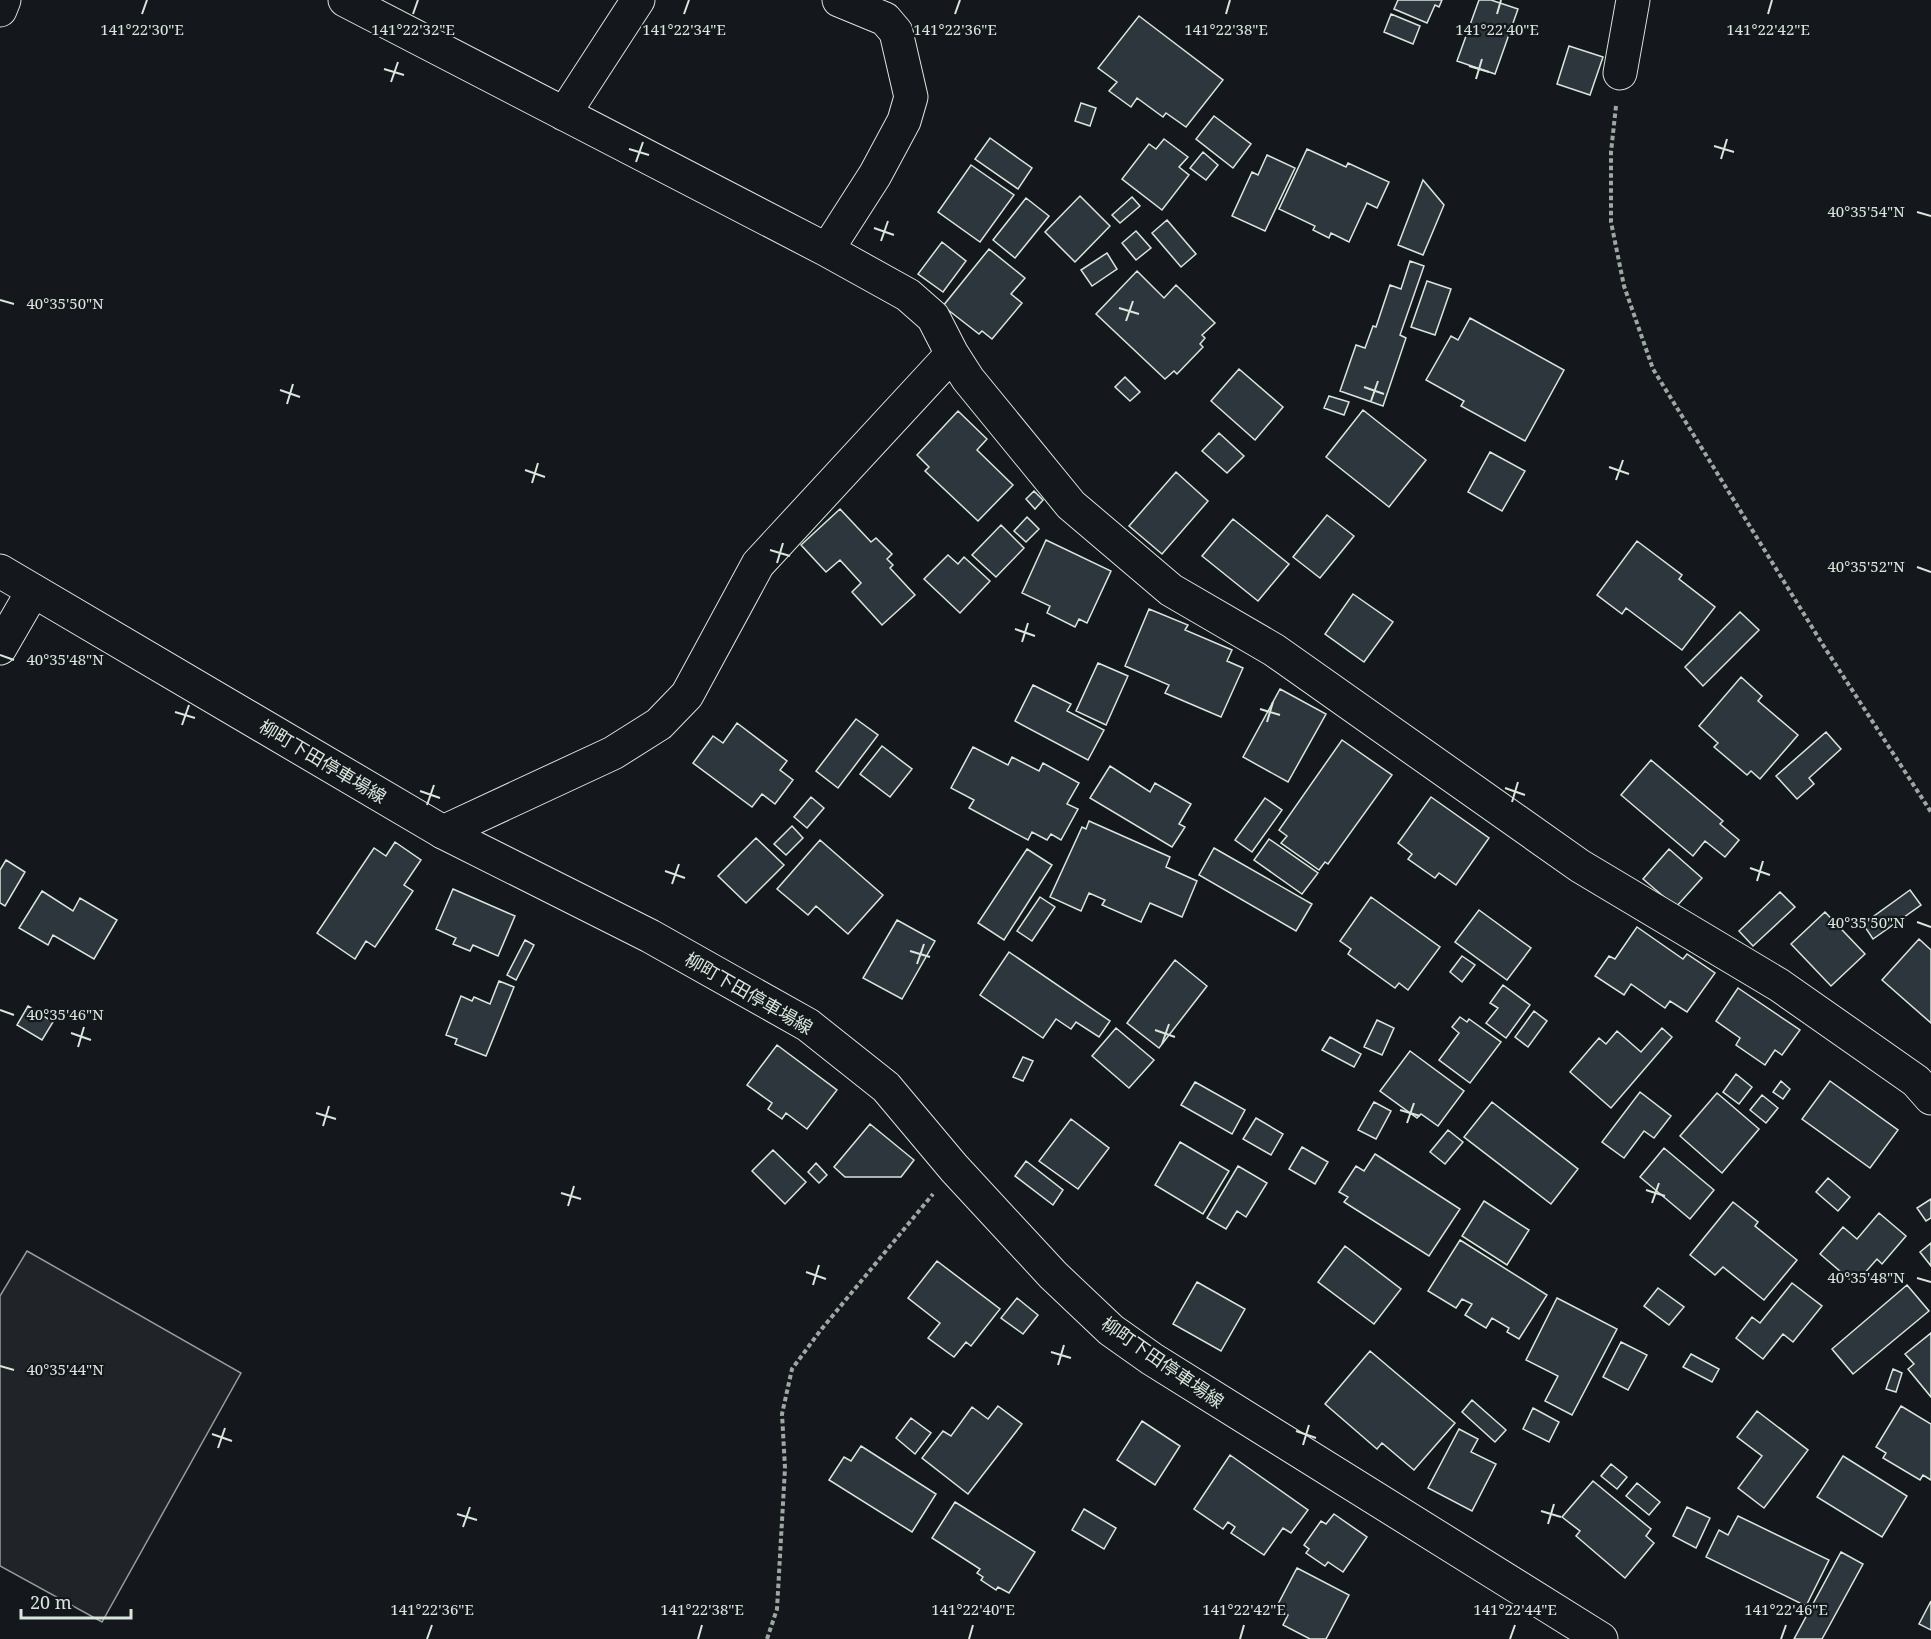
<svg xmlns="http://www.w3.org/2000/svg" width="1931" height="1639" font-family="'Noto Serif','Noto Sans JP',serif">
  <rect width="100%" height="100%" fill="#14181c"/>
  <path fill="#202428" stroke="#939e99" stroke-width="1.5" d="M27,1251L241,1373L102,1622L0,1566V1296Z"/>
  <path fill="#2c363c" stroke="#d8e6dc" stroke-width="1.5" d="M1398,0H1442L1439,7L1435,5L1427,23L1394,9Z
    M1479,0H1491L1518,9L1495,74L1457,61Z
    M1391,14L1420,26L1413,44L1384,32Z
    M1139,16L1223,80L1186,127L1166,113L1163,117L1137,98L1131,107L1109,91L1117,82L1098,68Z
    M1569,46L1603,57L1590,95L1557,84Z
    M1081,103L1096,108L1090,126L1075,121Z
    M1214,116L1251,144L1233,168L1196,139Z
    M990,138L1032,168L1018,189L975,159Z
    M1164,139L1188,157L1179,167L1189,175L1162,210L1122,179L1149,144L1156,149Z
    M1307,149L1346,167L1348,163L1389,182L1377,208L1367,203L1349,242L1331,233L1329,238L1313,230L1315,226L1279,209Z
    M1203,152L1218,165L1206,180L1190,168Z
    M1267,155L1295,168L1265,231L1232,216L1252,172L1258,175Z
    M971,165L1014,195L980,242L938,212Z
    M1423,180L1444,205L1423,255L1398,245Z
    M1080,196L1110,226L1075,262L1045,232Z
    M1132,197L1140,206L1120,223L1112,215Z
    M1026,198L1049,216L1015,258L993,240Z
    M1167,220L1196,254L1181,267L1152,233Z
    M1136,231L1151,248L1136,260L1122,243Z
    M942,242L966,261L943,292L918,274Z
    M989,249L1025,278L1011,294L1022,303L992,339L982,331L979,334L943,306Z
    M1107,253L1117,269L1092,286L1081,270Z
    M1410,261L1424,266L1400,335L1406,338L1383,406L1340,391L1356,345L1365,348L1373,326L1376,327L1390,285L1401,289Z
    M1137,271L1164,298L1176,285L1215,323L1202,335L1205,338L1200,344L1203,347L1177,374L1174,371L1165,379L1096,314Z
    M1427,281L1451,289L1435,335L1411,327Z
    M1470,318L1564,370L1525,441L1461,406L1464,401L1426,380L1451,336L1458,340Z
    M1239,369L1283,407L1255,440L1211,401Z
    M1125,377L1140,392L1130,401L1115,387Z
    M1329,396L1349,402L1344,415L1324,408Z
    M1363,410L1426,460L1389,507L1326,457Z
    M958,411L987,439L977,450L1013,485L978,521L925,471L929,467L917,455Z
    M1219,433L1244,456L1227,473L1202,451Z
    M1490,452L1525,471L1502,511L1468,492Z
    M1176,472L1208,501L1162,554L1129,526Z
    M1034,491L1043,500L1035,509L1026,499Z
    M840,509L871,542L876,538L892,554L887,559L893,565L890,568L915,595L882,625L852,592L861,583L840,560L826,572L801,545Z
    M1327,515L1354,536L1320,578L1293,557Z
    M1027,517L1039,529L1026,542L1014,531Z
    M1233,519L1289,564L1258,601L1202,556Z
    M1001,525L1024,548L996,577L972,555Z
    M1046,540L1111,571L1087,623L1079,619L1075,627L1047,613L1050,606L1022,593Z
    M1637,541L1682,575L1679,579L1715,607L1682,650L1626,608L1622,614L1597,595Z
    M948,555L958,564L964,557L990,581L960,613L924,579Z
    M1353,594L1393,622L1364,662L1325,634Z
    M1149,609L1188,625L1185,630L1232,650L1227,661L1243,668L1221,717L1165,693L1169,685L1125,666Z
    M1740,612L1759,630L1703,686L1685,667Z
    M1098,663L1128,676L1106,725L1076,711Z
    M1741,677L1762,696L1758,701L1798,735L1760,779L1751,771L1747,775L1714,747L1718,743L1699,726Z
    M1033,685L1071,704L1067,711L1104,730L1088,760L1015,721Z
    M1280,689L1326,714L1288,782L1243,757Z
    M856,719L878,735L838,788L816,771Z
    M737,723L787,761L780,770L793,780L775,804L762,794L752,807L693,763L713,736L723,743Z
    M1826,732L1841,749L1809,778L1814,784L1797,799L1776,776Z
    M1342,740L1392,775L1328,864L1325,862L1319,870L1281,843L1287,836L1279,830Z
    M882,746L912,769L890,797L860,774Z
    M973,747L1008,765L1012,757L1039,771L1043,763L1079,783L1067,804L1078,809L1061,840L1051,834L1047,840L1032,832L1028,840L969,808L974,800L951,788Z
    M1651,760L1723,821L1720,824L1739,840L1725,857L1705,841L1693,856L1621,795Z
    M1110,766L1150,792L1155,783L1191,804L1179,824L1185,827L1172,847L1090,798Z
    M811,797L824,808L807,828L794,817Z
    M1431,797L1489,838L1456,885L1439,873L1435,878L1408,859L1412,854L1398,843Z
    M1265,798L1282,810L1252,852L1235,840Z
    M1089,821L1170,857L1166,867L1197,881L1182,917L1150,903L1141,922L1102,905L1105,900L1089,893L1081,911L1050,897L1082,827L1086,829Z
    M792,826L803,838L786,855L774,844Z
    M756,838L784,865L746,903L718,876Z
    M1269,839L1318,873L1302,894L1254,860Z
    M820,840L883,895L848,934L816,906L808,915L777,889Z
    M395,842L421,860L404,885L413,891L375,947L366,941L355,959L317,933L374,848L386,856Z
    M1214,848L1312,904L1296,931L1199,875Z
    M1027,849L1052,865L1004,940L978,923Z
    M1669,849L1702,878L1676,907L1643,879Z
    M6,860L25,872L5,906L0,903V870Z
    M453,889L515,916L498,956L473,945L470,951L453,944L456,938L436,929Z
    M1910,890L1921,905L1873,939L1863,924Z
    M42,891L73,911L80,898L117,920L94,959L53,935L48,945L19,928Z
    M1780,892L1795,907L1753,946L1739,931Z
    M1040,897L1055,907L1032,941L1017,931Z
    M1371,897L1440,947L1408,990L1399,983L1395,988L1348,954L1351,949L1340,941Z
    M1479,910L1531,948L1507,980L1455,942Z
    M1825,912L1865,954L1831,986L1791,944Z
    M897,920L935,941L902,999L863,978Z
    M1637,927L1683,959L1687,954L1715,973L1687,1012L1670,1001L1665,1008L1631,984L1624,995L1595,976L1609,956L1615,959Z
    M1919,939L1931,950V1023L1882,980Z
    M525,940L534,945L516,980L507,975Z
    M1009,952L1110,1021L1099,1037L1076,1022L1071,1029L1056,1019L1043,1038L980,995Z
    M1462,956L1475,965L1462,982L1450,972Z
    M1175,960L1207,986L1159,1048L1127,1023Z
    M499,981L514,987L486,1056L455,1044L457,1039L446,1035L461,996L472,1001L474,997L490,1004Z
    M1503,985L1530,1005L1506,1038L1486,1023L1498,1008L1490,1003Z
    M1738,988L1800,1030L1782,1055L1775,1050L1765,1065L1736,1045L1740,1038L1716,1021Z
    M28,1006L53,1022L42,1040L17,1025Z
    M1534,1011L1547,1021L1528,1047L1515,1037Z
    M1460,1017L1467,1022L1469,1019L1501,1042L1470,1083L1439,1060L1459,1033L1452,1027Z
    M1377,1020L1394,1028L1382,1055L1364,1047Z
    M1116,1028L1154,1060L1129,1088L1092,1056Z
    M1662,1028L1672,1037L1611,1108L1570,1072L1599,1038L1606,1044L1617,1031L1641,1052Z
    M1330,1037L1361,1054L1354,1067L1322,1050Z
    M777,1045L837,1090L807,1129L786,1113L782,1119L768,1109L772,1103L747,1085Z
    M1410,1051L1464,1091L1438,1126L1421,1114L1417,1118L1380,1091Z
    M1023,1057L1033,1061L1023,1081L1013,1077Z
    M1736,1074L1752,1087L1739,1104L1723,1092Z
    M1781,1081L1790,1089L1783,1099L1773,1092Z
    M1830,1081L1898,1130L1870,1168L1802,1119Z
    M1195,1082L1245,1110L1232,1134L1181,1105Z
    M1640,1092L1671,1116L1654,1138L1644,1131L1624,1158L1602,1142Z
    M1717,1093L1759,1129L1722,1173L1680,1136Z
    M1762,1095L1778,1108L1766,1123L1750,1110Z
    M1374,1102L1391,1111L1376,1139L1358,1130Z
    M1492,1102L1578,1169L1551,1204L1464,1137Z
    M1256,1118L1283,1134L1271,1155L1243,1139Z
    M1071,1119L1109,1148L1078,1189L1039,1161Z
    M870,1124L914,1160L901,1177H845L834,1167Z
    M1448,1130L1463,1142L1445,1164L1430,1152Z
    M1180,1142L1229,1171L1203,1214L1155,1185Z
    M1302,1147L1328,1162L1315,1184L1289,1169Z
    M1664,1148L1714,1190L1690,1219L1640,1177Z
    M773,1150L806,1182L785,1204L752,1171Z
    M1375,1154L1460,1209L1429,1256L1344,1202L1348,1197L1339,1192L1356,1166L1364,1171Z
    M1026,1161L1063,1190L1053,1205L1015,1176Z
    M816,1163L827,1175L819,1183L808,1172Z
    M1238,1166L1267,1183L1246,1217L1237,1211L1226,1229L1207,1218Z
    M1828,1178L1850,1197L1838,1211L1816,1192Z
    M1931,1199V1218L1926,1221L1917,1208Z
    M1484,1201L1529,1230L1507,1265L1462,1236Z
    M1733,1202L1758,1222L1755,1226L1797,1260L1764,1300L1723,1267L1715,1275L1690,1255Z
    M1879,1213L1906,1236L1882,1264L1877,1259L1855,1284L1820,1254L1843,1227L1857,1239Z
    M1460,1240L1547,1295L1519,1339L1507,1332L1509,1328L1492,1318L1486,1328L1465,1315L1472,1304L1462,1299L1456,1308L1428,1291Z
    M1931,1243V1266L1920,1252Z
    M1345,1246L1401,1289L1374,1324L1318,1282Z
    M937,1261L1000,1309L971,1346L966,1342L954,1357L928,1338L940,1323L908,1298Z
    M1197,1282L1245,1309L1221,1351L1173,1324Z
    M1792,1283L1822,1306L1793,1342L1783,1334L1763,1359L1736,1338L1752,1317L1760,1323Z
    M1907,1285L1929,1311L1853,1374L1832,1349Z
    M1658,1288L1684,1307L1669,1325L1644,1306Z
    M1017,1298L1038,1315L1023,1334L1001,1318Z
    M1557,1298L1617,1329L1572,1415L1545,1401L1558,1376L1526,1360Z
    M1931,1333V1397L1908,1369L1914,1364L1905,1354Z
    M1621,1342L1647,1355L1628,1390L1603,1377Z
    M1370,1351L1455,1423L1414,1470L1382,1443L1377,1449L1325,1404Z
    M1691,1354L1719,1369L1712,1382L1683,1367Z
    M1893,1369L1902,1373L1896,1392L1886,1389Z
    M1472,1400L1506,1430L1495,1442L1462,1412Z
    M998,1406L1022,1424L968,1494L922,1458L943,1431L951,1436L972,1407L988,1419Z
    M1901,1406L1931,1424V1480L1923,1475L1920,1480L1883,1458L1886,1453L1876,1447Z
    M1533,1408L1559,1422L1549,1442L1523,1429Z
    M1757,1411L1808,1450L1764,1508L1738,1488L1762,1456L1737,1437Z
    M911,1418L931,1433L915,1454L896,1438Z
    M1142,1421L1180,1446L1155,1485L1117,1460Z
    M1459,1429L1478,1439L1471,1452L1496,1464L1472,1511L1428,1488Z
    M861,1446L936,1494L912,1532L829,1480L844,1457L851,1461Z
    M1230,1455L1308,1510L1291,1533L1283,1528L1264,1555L1231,1533L1235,1527L1228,1522L1223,1529L1194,1509Z
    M1843,1456L1907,1496L1882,1537L1817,1497Z
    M1611,1464L1627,1477L1617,1489L1601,1476Z
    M1593,1481L1651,1529L1646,1536L1654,1543L1625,1578L1576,1536L1580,1531L1562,1517Z
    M1637,1483L1660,1502L1649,1515L1626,1496Z
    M955,1502L1035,1552L1009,1593L998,1587L996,1590L981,1580L983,1577L977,1573L980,1569L932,1538Z
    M1687,1507L1710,1518L1696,1548L1673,1536Z
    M1084,1509L1116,1528L1104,1549L1072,1530Z
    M1334,1514L1367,1537L1343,1572L1328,1562L1325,1566L1306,1553L1309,1549L1304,1545L1321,1521L1326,1524Z
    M1738,1516L1829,1560L1806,1606L1706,1557L1719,1530L1728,1535Z
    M1841,1552L1863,1564L1822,1639H1794Z
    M1297,1568L1349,1595L1326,1639H1310L1283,1625L1288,1615L1276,1608Z
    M1931,1601V1630L1919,1624Z"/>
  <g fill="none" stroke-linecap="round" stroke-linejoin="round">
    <defs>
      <path id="minor" d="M345,0L827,250L908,295L933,317L952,354L968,379L1071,505L1171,590L1274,650L1580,866L1779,985L1916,1081L1931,1098
        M0,10L4,0
        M1620,73L1633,0
        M564,114L638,0
        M827,250L875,175L904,121L911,97L896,32L885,19L839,0
        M0,648L33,591
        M443,832L613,753L659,724L687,695L758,564L952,354"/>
      <path id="major" d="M0,571L443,832L650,936L808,1025L886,1087L954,1168L1053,1275L1111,1330L1152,1359L1601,1639"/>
    </defs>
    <use href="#minor" stroke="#d8e6dc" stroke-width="35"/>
    <use href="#major" stroke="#d8e6dc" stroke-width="35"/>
    <path stroke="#9da8a2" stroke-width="4" stroke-dasharray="4.5 3" stroke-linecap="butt" d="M1616,106L1611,152V222L1624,286L1653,369L1823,645L1931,812
      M767,1639L777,1609L785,1468L782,1414L792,1369L820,1331L933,1194"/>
    <use href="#minor" stroke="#14181c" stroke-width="33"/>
    <use href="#major" stroke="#14181c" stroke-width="33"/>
  </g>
  <path fill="none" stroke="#d8e6dc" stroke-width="2" d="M142,14L147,0M413,14L418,0M684,14L689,0M955,14L960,0M1226,14L1230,0M1497,14L1501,0M1768,14L1772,0M1469,66L1489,72M384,69L404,75M1476,79L1482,59M391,82L398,62M1714,146L1734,152M629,149L649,155M1721,159L1727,139M636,162L643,142M1917,212L1931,216M874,228L894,235M881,241L888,221M0,300L14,304M1119,308L1139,314M1126,321L1133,301M1364,387L1384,394M280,390L300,397M1371,401L1378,381M287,404L293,384M1609,467L1629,474M525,470L545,477M1616,480L1623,460M532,483L538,463M770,550L790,556M777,563L783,543M1917,567L1931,572M1015,629L1035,636M1022,642L1028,623M0,655L14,660M1260,709L1280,715M175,712L195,718M1267,722L1273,702M182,725L189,705M1505,788L1525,795M420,791L440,798M1512,802L1518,782M427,805L434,785M1750,868L1770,875M665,871L685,878M1757,881L1763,861M672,884L679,864M1917,922L1931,927M910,951L930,957M917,964L924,944M0,1010L14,1015M1155,1030L1175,1037M71,1033L91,1040M1162,1044L1169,1024M78,1047L84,1027M1400,1110L1420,1116M316,1113L336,1119M1407,1123L1414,1103M323,1126L329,1106M1646,1190L1665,1196M561,1193L581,1199M1652,1203L1659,1183M568,1206L574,1186M806,1272L826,1279M1917,1278L1931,1282M813,1285L819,1265M1051,1352L1071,1358M1058,1365L1064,1345M0,1366L14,1370M1296,1431L1316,1438M212,1434L232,1441M1303,1445L1309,1425M218,1448L225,1428M1541,1511L1561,1517M457,1514L477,1520M1548,1524L1554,1504M463,1527L470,1507M427,1639L432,1625M698,1639L702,1625M969,1639L973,1625M1240,1639L1244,1625M1510,1639L1515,1625M1781,1639L1786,1625"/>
  <g text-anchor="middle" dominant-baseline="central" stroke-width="4.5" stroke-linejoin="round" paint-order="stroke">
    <g font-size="18" fill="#d8e6dc" stroke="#14181c">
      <text transform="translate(323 761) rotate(31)">柳町下田停車場線</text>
      <text transform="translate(749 993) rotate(30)">柳町下田停車場線</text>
      <text transform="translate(1163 1362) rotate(35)">柳町下田停車場線</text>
    </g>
  </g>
  <g font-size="15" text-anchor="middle" fill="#d8e6dc" stroke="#14181c" stroke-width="4.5" stroke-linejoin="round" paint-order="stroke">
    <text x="142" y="35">141°22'30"E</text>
    <text x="413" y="35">141°22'32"E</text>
    <text x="684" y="35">141°22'34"E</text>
    <text x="955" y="35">141°22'36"E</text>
    <text x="1226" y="35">141°22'38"E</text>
    <text x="1497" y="35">141°22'40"E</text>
    <text x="1768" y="35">141°22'42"E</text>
    <text x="1866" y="217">40°35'54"N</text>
    <text x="65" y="309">40°35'50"N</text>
    <text x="1866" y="572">40°35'52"N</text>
    <text x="65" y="665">40°35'48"N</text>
    <text x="1866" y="928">40°35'50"N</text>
    <text x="65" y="1020">40°35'46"N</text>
    <text x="1866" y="1283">40°35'48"N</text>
    <text x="65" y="1375">40°35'44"N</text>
    <text x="432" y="1615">141°22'36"E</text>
    <text x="702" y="1615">141°22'38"E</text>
    <text x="973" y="1615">141°22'40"E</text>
    <text x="1244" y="1615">141°22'42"E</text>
    <text x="1515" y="1615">141°22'44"E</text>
    <text x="1786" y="1615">141°22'46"E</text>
  </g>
  <path d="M21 1609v9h110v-9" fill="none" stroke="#d8e6dc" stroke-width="3"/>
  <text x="30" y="1609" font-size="18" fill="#d8e6dc" stroke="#14181c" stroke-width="4.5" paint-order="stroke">20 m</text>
</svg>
